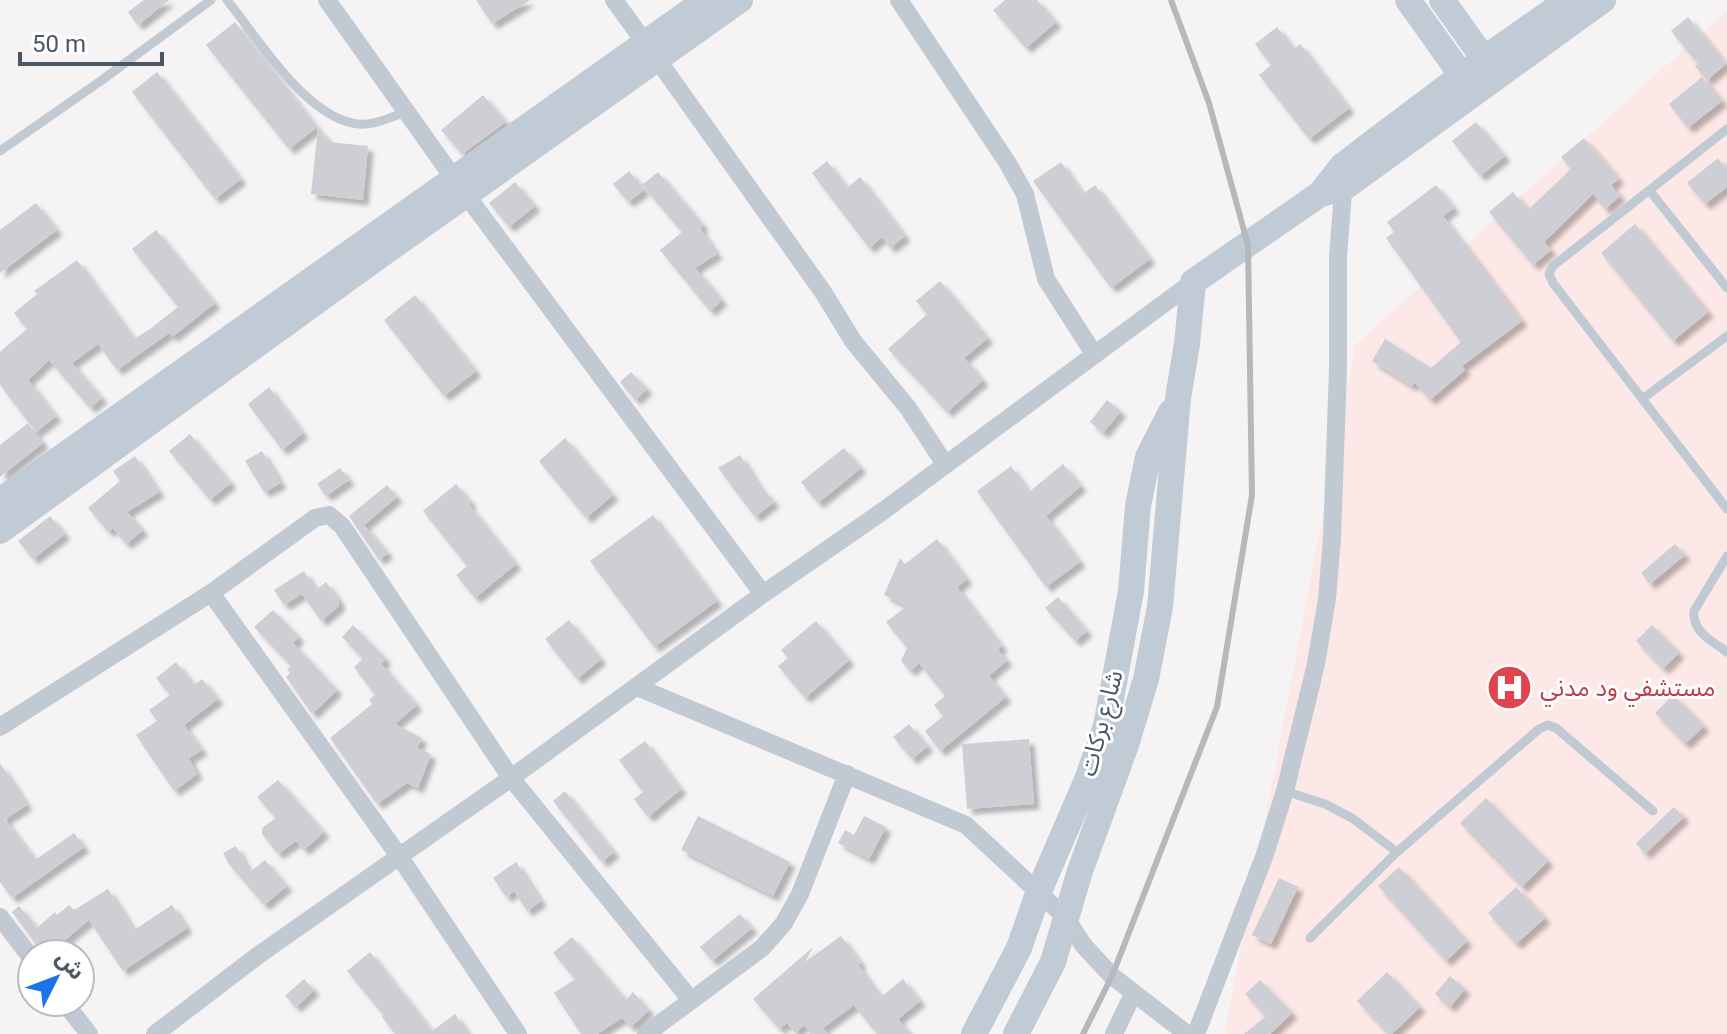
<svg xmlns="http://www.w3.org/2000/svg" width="1727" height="1034" font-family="Roboto,'Noto Sans Arabic',sans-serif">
  <defs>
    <filter id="shadow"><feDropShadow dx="5.5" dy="5.5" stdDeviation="2" flood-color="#0004"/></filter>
  </defs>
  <rect width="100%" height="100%" fill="#f5f3f3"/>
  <path fill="#fce8e6" d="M1727,11V1034H1228L1225,1031L1355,345Z"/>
  <path fill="#cdcfd5" filter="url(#shadow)" d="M144,0H169L138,25L128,12Z
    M476,0H530L492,24Z
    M1005,0H1037L1056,22L1026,48L993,10Z
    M1688,17L1726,64L1707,80L1695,66L1698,64L1671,31Z
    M235,22L317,127L289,149L206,45Z
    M1277,27L1294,49L1300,44L1349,108L1309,139L1259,75L1271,65L1255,44Z
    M157,72L241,179L215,199L132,92Z
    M1702,77L1722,101L1688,128L1669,104Z
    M483,95L506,122L462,154L441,130Z
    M1476,122L1505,156L1480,176L1452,141Z
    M318,127L329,142L368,146L363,200L311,194Z
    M1584,138L1619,179L1611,185L1620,196L1605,209L1593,194L1544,242L1551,250L1533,265L1489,212L1513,192L1528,210L1571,169L1561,157Z
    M1718,158L1727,170V187L1705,204L1687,183Z
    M827,161L847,188L860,177L905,236L890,248L882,237L869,248L812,173Z
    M1061,162L1083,194L1095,185L1150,259L1111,288L1033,181Z
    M629,171L644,190L628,202L613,184Z
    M658,172L703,225L700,228L717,254L695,268L722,300L710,311L660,250L682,232L642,185Z
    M515,182L535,206L509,227L489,203Z
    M1436,185L1454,208L1443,216L1522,321L1462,366L1465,370L1430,400L1414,382L1412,386L1372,361L1385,339L1431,368L1461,342L1386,238L1394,232L1387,222Z
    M36,203L57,230L0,273V230Z
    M1635,224L1708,312L1673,341L1601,253Z
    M156,230L215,303L172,337L169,333L117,370L98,344L72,363L102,398L90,408L49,360L28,380L56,416L36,432L0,385V352L27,329L14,313L37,294L34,291L77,260L134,339L150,329L178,307L132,249Z
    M940,281L988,338L964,358L983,380L947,412L888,349L927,314L916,301Z
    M415,295L476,371L444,396L384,320Z
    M631,372L647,389L635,400L620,382Z
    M269,387L303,433L282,450L248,404Z
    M1107,400L1121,411L1103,433L1090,422Z
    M28,423L43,443L0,477V445Z
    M190,434L231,483L210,500L169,451Z
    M565,438L613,495L586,518L539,461Z
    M844,448L861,468L818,503L801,482Z
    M262,451L281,483L264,492L245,461Z
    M740,455L763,492L765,491L774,502L755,517L718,468Z
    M135,456L159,492L127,512L143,530L126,544L113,528L108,532L88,508L120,481L113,471Z
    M1063,464L1081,486L1046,516L1080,562L1046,587L977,491L1011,466L1029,492Z
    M340,468L349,480L326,496L317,484Z
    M456,484L471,502L469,505L516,564L475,598L456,575L467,566L423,511Z
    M387,485L397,497L364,525L388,553L379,560L349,516Z
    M653,515L717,601L654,647L590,561Z
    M50,516L65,534L33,559L18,541Z
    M937,539L967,579L957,587L1002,646L998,650L1007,660L989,676L1006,697L940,751L925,731L943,716L934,705L945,696L919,663L910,671L901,661L907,648L886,622L907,606L884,595L900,558L905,564Z
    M1675,544L1685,555L1650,584L1641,573Z
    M304,571L316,590L326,582L339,600V606L321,621L302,594L284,605L274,590Z
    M1058,597L1087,631L1075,641L1045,608Z
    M273,610L299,637L293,643L337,690L312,714L286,677L290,673L287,670L291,666L254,627Z
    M569,620L601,659L577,679L545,639Z
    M816,621L849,660L805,698L778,666L788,658L781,650Z
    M353,625L386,659L381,664L417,705L395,724L422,738L417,748L431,754L418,788L407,783L377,804L330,738L372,704L369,700L375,695L354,667L363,659L342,637Z
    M1652,625L1679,653L1663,669L1636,641Z
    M176,662L194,685L202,679L218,699L184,725L202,750L189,758L197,774L174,791L136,735L157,721L149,710L170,695L156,678Z
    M1673,695L1704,726L1685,744L1655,713Z
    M909,724L928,746L912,759L893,737Z
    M1029,739L1034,804L967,809L962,744Z
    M645,741L681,789L648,817L634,799L643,792L619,760Z
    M0,763L27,805L5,819L35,860L74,833L84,847L12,898L0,882Z
    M278,780L324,832L304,850L296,841L278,854L262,834V828L276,818L257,797Z
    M565,791L614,852L602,862L553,801Z
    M1486,798L1548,861L1522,887L1460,823Z
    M1674,807L1684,817L1645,854L1636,843Z
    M698,816L790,862L773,896L681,850Z
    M864,816L886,827L869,859L838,843L845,830L854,835Z
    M236,846L250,872L265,860L287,886L264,905L229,864L223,853Z
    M516,862L541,901L527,911L514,891L506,897L493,878Z
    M1399,867L1467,941L1446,961L1378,886Z
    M1279,878L1298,887L1271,944L1252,935Z
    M1516,887L1545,918L1516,944L1488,913Z
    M108,889L134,930L172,905L187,928L123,971L89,920L48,954H43L12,912L19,906L37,928L55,912L57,915L69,905L74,910Z
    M740,914L752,928L712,961L700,947Z
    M841,936L861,963L858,965L881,997L903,979L920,1001L898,1019L910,1034H877L854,1005L823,1028L828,1034H810L804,1025L795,1033L787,1023L779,1029L753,999L813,947L805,962Z
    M572,937L626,1000L633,992L649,1010L631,1027L622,1018L597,1034H581L554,993L575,979L553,953Z
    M370,952L432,1031L455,1014L468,1034H395L382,1017L384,1016L347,971Z
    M1387,972L1420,1007L1392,1034H1388L1357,1001Z
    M1450,976L1465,989L1450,1007L1435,994Z
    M304,979L314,990L296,1007L285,996Z
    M1260,980L1292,1013L1270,1034H1244L1266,1016L1245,994Z"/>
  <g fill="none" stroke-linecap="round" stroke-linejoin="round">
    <path stroke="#c1cad2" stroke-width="9" d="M227,0C258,39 303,112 352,123C370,128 390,117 406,112
      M1727,129L1553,266L1549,274L1553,283L1727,509
      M0,151L102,80L211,0
      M1650,191L1727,288
      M1642,399L1727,336
      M1727,556L1694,611C1692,632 1712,641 1727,652
      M1285,791L1325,804L1352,818L1397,852
      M1310,938L1397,852L1539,729L1548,725L1556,728L1653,811"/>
    <path stroke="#c1cad2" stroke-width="18" d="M327,0L455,180L763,594L883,511L1193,282
      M614,0L646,44
      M899,0L1007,162L1025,194L1046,279L1094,354
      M657,59L823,292L853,341L908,408L945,464
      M211,593L399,856L518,1034
      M637,687L966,825L1065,917L1084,946L1112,976L1187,1034
      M0,727L211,593L315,518L329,515L342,526L511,778L691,1000
      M0,917L32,959
      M64,1002L89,1034
      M155,1034L260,954L511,778L763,594
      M646,1034L762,948L784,923L800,894L847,774
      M1114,1034L1133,994
      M1196,1034L1264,857L1285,791L1316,664L1327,599L1332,538L1338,369V257L1344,178"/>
    <path stroke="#c1cbd6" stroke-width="26" d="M1408,0L1472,90
      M1442,0L1492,70
      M1321,194L1345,187L1603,0
      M0,501L706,0
      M0,531L375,259L740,0
      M974,1034L1019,948L1039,891L1087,780L1106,726L1131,591L1138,506L1148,457L1171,412
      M1016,1034L1053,962L1080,871L1126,745L1146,679L1160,607L1178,398L1187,344L1193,282L1320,194L1342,166L1372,143L1484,59L1568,0"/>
    <path stroke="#b5b8bd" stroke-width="6" d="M1083,1034L1112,976L1217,707L1252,495L1248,245L1209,103L1171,0"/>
  </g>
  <defs>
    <symbol id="hospital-disc" viewBox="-11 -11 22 22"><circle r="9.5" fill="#e0444e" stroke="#fff"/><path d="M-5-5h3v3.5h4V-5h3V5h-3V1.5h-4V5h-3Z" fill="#fff"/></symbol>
  </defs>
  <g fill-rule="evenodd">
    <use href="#hospital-disc" x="1484" y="662" width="51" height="51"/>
  </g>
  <g text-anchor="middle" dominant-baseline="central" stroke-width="6" stroke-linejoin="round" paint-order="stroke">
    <g font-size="24" fill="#be3a42" stroke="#fff" text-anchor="start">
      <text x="1540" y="688">مستشفي ود مدني</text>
    </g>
    <g font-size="24" fill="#4a5661" stroke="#fff">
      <text transform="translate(1101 723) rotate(-75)">شارع بركات</text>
    </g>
  </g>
  <g transform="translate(56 978) rotate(48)"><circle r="38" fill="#ffffff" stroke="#b7bbc0" stroke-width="2"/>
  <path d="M0-6L14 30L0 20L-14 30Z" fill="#1a73e8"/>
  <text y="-12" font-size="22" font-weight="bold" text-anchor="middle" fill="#4a5661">ش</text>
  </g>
  <path d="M20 52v12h142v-12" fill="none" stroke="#4a5661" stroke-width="4"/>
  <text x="32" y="52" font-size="24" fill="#4a5661" stroke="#ffffff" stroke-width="6" paint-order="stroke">50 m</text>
</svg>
